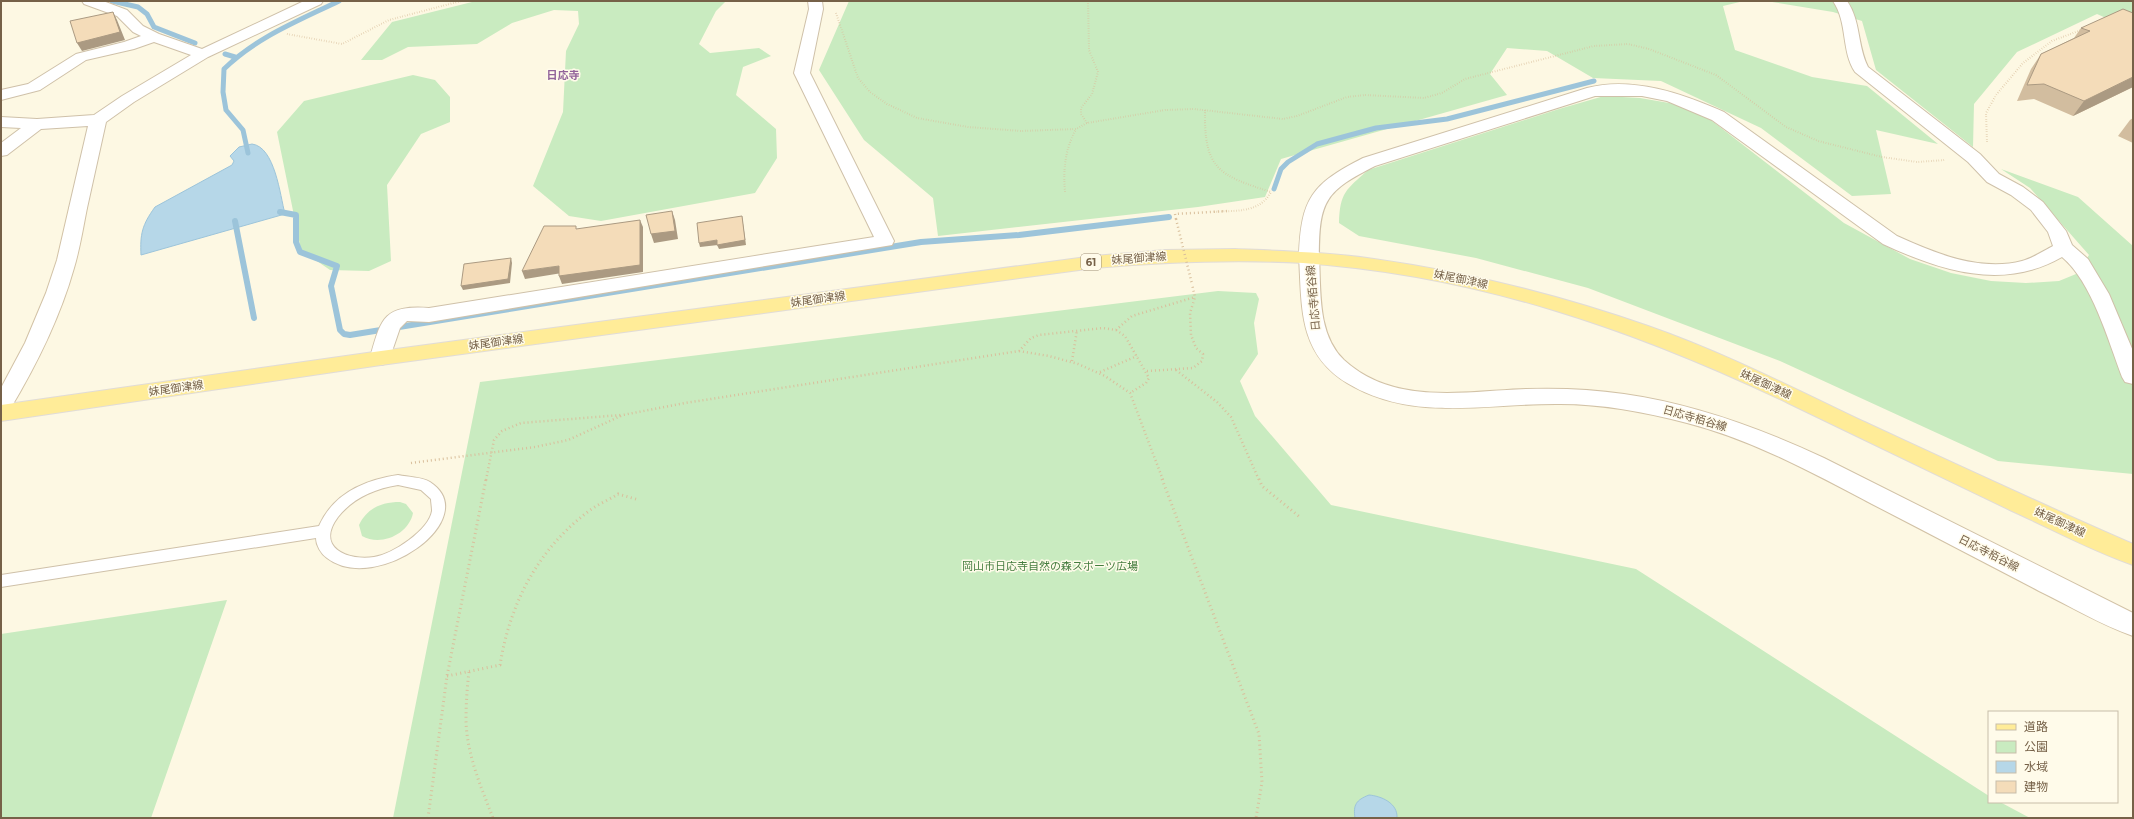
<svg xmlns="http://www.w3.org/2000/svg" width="2134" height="819" font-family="Montserrat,'Noto Sans JP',sans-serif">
  <rect width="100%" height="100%" fill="#fdf8e3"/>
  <path fill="#c9ebc0" d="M476,1H726L716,11L699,44L710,53L759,48L771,56L743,67L736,95L776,129L777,158L755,193L601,221L569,216L533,186L563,112L566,51L579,24L578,11L554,10L512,23L477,44L408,47L382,60H361L392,22Z
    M849,1H1744L1723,6L1735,50L1812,77L1867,86L1938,144L1876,130L1891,194L1852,196L1761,128L1661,81L1593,78L1547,51L1507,48L1490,74L1507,95L1281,159L1265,197L1198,207L938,236L933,198L864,140L819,70Z
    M1766,1H2133V30L2097,14L2017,52L1974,104L1973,147L1876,70L1862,21L1833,12Z
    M413,75L435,80L450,97V122L421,134L387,185L391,261L369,271L330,270L301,250L277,132L304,101Z
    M1604,96L1640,98L1675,104L1707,117L1844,223L1910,259L1951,273L1991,281L2026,283L2059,281L2076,274L2089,255L2030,188L2001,169L2078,197L2133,246V474L1998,461L1780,361L1588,288L1476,258L1359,236L1339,223C1340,192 1346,190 1368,170L1559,109Z
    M1218,291L1256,293L1259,299L1254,323L1258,354L1240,381L1255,416L1331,505L1636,569L1989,796V802H2000L2030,818H393L480,382Z
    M400,502L406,504L413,513C409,534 381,547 362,536L359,525C367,508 382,502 400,502Z
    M227,600L151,818H1V634Z"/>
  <path fill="#b6d7e8" stroke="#9cc4da" d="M252,144C275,147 280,195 285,214L141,255C140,234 142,225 155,207L232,165L234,161L230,156L239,147Z
    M1369,795C1381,796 1398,803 1397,818H1355C1353,805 1356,800 1369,795Z"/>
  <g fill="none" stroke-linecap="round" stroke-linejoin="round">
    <path stroke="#9cc4da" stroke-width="5" d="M112,1L138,7L147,14L154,27L195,43
      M225,54L235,57
      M248,153L243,130L226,110L223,92L224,69C257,37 298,21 339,1
      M1274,189L1281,169L1288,162L1317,144L1376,128L1447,119L1594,81"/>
    <path stroke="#9cc4da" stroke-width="6" d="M280,212L296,215V242L300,252L337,266L331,286L340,330L344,334L350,335L921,242L1019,235L1169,217
      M235,221L254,318"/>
    <defs>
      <path id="lane" d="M398,475C408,477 422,477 430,482C485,518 376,596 327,558C321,554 316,545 316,538L1,587V575L319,526C333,494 364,480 398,475ZM398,485L421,490L431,499C431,502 432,507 432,511C429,530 393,554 374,557C348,561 315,548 338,517C353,498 374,489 398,485Z"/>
      <path id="street" d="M82,1H103L127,10L143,26L159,34L202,49L304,1H323L321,4L208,57L134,102L106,122L87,208L84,212L78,213L72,212L69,208L88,126L41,129L7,155L1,156V143L21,128L1,127V117L37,119L94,115L122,96L191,55L154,42L134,49L86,60L40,90L1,100V90L28,84L76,54L124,42L141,36L133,32L117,16L84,4Z
        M808,1H822L823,9L810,73L894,241L892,245L429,322L407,321L400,328L388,363L381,365L374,363L370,358C381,318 384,305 429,308L874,237L794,73L809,9Z
        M1833,1H1847C1861,21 1857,45 1868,67L1980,154L1999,174L2023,187L2043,202L2066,231L2072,245L2088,259L2109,294L2133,351V384L2125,382L2122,377C2108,340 2092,282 2062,257C2003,291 1941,271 1883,244L1712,120L1667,101L1642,96H1595L1375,166C1326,191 1319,200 1319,256L1316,260L1309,262L1302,260L1299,256C1301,198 1312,184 1363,158L1587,88C1633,76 1683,94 1724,112L1897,236C1934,253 1980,272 2022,261C2033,258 2043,251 2053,246L2048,232L2031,210L2011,195L1987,182L1968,162L1855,72C1841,51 1848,23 1833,1Z"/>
      <path id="secondary" d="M78,203L84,204L87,208C83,228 80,248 74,268C60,318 36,366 9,411L1,414V388L25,343L46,293L57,260L69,208L72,204Z
        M1309,250L1316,252L1319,256C1321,291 1317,334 1344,360C1394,406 1465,391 1526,389C1559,388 1591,389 1624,394C1694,404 1760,428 1824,458L2133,613V636C2101,625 2070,606 2039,591C1984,562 1928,533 1872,504C1813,473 1753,440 1687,423C1645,412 1603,404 1560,404C1487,403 1413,423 1347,383C1298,353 1302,307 1299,256L1302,252Z"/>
      <path id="primary" d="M1235,249C1281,251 1328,252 1374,259C1467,272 1559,295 1648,326C1720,351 1789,386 1858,419C1949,461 2041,504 2133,544V565C2092,551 2052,529 2012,511C1937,475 1863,439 1788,403C1633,329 1476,275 1303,263C1233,259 1164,262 1094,268L381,365L1,421V405L381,351L1094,256L1165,250Z"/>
    </defs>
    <use href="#lane" stroke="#cfc1a9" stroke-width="2"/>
    <use href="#street" stroke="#cfc1a9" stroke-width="2"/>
    <use href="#secondary" stroke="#d2c2a6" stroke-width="2"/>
    <use href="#primary" stroke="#e1dcd7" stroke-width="2"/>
    <path stroke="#d9bf9c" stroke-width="2" stroke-dasharray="0.5 2" stroke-linecap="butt" d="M836,13L858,78L870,92L887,104L917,118L968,127L1021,131L1076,129L1087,123L1165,110L1194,109L1283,119L1297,116L1347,97L1365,95L1424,98L1442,93L1465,79L1594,46L1628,44L1649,49L1716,75L1786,127L1818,141L1882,157L1917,162L1945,160
      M287,34L342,44L389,20L461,1
      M1205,110C1204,169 1218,175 1271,192C1259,214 1235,210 1212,212
      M1087,123L1081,114V108L1092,94L1098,72L1089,50L1088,1
      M1987,142L1986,113L1996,95L2023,63L2052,41L2081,30
      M1065,192C1063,169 1065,150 1076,129"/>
    <path stroke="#d9bf9c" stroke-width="2.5" stroke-dasharray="1 3" stroke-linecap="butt" d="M1176,219L1175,214L1228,211
      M1116,330L1125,336L1149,378L1146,383L1130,393
      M1019,351L1049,356L1078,364L1105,376L1130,393L1163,480
      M1072,361L1077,330
      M1176,370L1217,402L1231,417L1259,480
      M1147,371L1193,368L1202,361L1203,354L1196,348L1191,335L1190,313L1195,297L1192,284
      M1100,372L1137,356
      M411,463L535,447L568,440L623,415L685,403L1019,351L1031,338L1039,335L1103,328L1116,330L1132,316L1195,297
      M486,480L494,440L502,431L521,423L621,415"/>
    <path stroke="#d9bf9c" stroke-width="3" stroke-dasharray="1 3.5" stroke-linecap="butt" d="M1162,479L1259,734L1262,782L1256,818
      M1259,479L1262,486L1301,518
      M469,672C467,688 466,704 466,721C467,755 481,787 493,818
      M447,676L500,665C510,603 538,549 589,511C598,504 609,500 618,494L639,500
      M428,818L447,676L486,479"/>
    <use href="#lane" fill="#fff" fill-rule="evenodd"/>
    <use href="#street" fill="#fff" fill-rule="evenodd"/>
    <use href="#secondary" fill="#fff" fill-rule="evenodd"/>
    <use href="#primary" fill="#ffec98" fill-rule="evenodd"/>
    <path stroke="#d9bf9c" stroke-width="2.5" stroke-dasharray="1 3" stroke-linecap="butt" d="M1176,219L1192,284"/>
  </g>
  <path fill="#d2bd9f" d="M2133,13V87L2073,116L2034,99L2017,101L2031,69L2041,54L2074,38L2081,28Z
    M2133,118V143L2118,136L2130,120Z"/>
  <path fill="#ab9a82" d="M113,12L117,20L125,40L82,51L77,43Z
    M2133,77V87L2073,116L2084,101Z
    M672,211L675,220L678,239L654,243L651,234Z
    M742,216L746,245L719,249L717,245Z
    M640,220L643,227V272L562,284L559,276Z
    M717,240L718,245L700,247L699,243Z
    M511,258L512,263L510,283L463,290L461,286Z
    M559,266L562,273L525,279L522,271Z"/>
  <path fill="#f4dcb9" stroke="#ab9a82" d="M2123,9L2133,13V77L2084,101L2044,84L2027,85L2041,54L2090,31L2081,28Z
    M113,12L120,32L77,43L70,21Z
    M672,211L675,231L651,234L646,215Z
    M742,216L745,240L717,245V240L699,243L697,223Z
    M640,220V265L559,276V266L522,271L544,226H576V229Z
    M511,258L508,279L461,286L464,264Z"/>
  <g text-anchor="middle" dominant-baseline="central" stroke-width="3" stroke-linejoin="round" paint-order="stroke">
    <rect fill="#fffbea" stroke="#9f8f79" stroke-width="1" x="1081" y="254" width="20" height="16" rx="3"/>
    <g font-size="10" font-weight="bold" fill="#766148">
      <text x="1091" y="262">61</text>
    </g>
    <g font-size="11" font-weight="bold" fill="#92639a" stroke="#fffbea">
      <text x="563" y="75">日応寺</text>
    </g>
    <g font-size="11" fill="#766148" stroke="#fffbea">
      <text transform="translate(1139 258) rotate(-4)">妹尾御津線</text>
      <text transform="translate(1461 279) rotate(12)">妹尾御津線</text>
      <text transform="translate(1313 298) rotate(-95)">日応寺栢谷線</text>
      <text transform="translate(818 299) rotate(-8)">妹尾御津線</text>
      <text transform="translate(496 342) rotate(-8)">妹尾御津線</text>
      <text transform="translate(1766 384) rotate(25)">妹尾御津線</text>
      <text transform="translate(176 388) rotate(-8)">妹尾御津線</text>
      <text transform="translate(1695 418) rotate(16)">日応寺栢谷線</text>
      <text transform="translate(2060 522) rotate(25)">妹尾御津線</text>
      <text transform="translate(1989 553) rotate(27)">日応寺栢谷線</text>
    </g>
    <g font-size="11" fill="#457d3f" stroke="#fffbea">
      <text x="1050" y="566">岡山市日応寺自然の森スポーツ広場</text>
    </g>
  </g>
  <rect width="2134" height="819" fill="none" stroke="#766148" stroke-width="4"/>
  <rect x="1988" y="711" width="130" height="92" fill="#fffbea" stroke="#c8bda9"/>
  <rect x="1996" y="724" width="20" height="6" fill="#ffec98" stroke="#c8bda9"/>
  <text x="2024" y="731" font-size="12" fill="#766148">道路</text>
  <rect x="1996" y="741" width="20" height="12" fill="#c9ebc0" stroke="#c8bda9"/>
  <text x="2024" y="751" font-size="12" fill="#766148">公園</text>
  <rect x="1996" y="761" width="20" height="12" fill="#b6d7e8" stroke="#c8bda9"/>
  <text x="2024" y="771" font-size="12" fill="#766148">水域</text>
  <rect x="1996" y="781" width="20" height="12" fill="#f4dcb9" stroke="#c8bda9"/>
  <text x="2024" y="791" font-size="12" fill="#766148">建物</text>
</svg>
